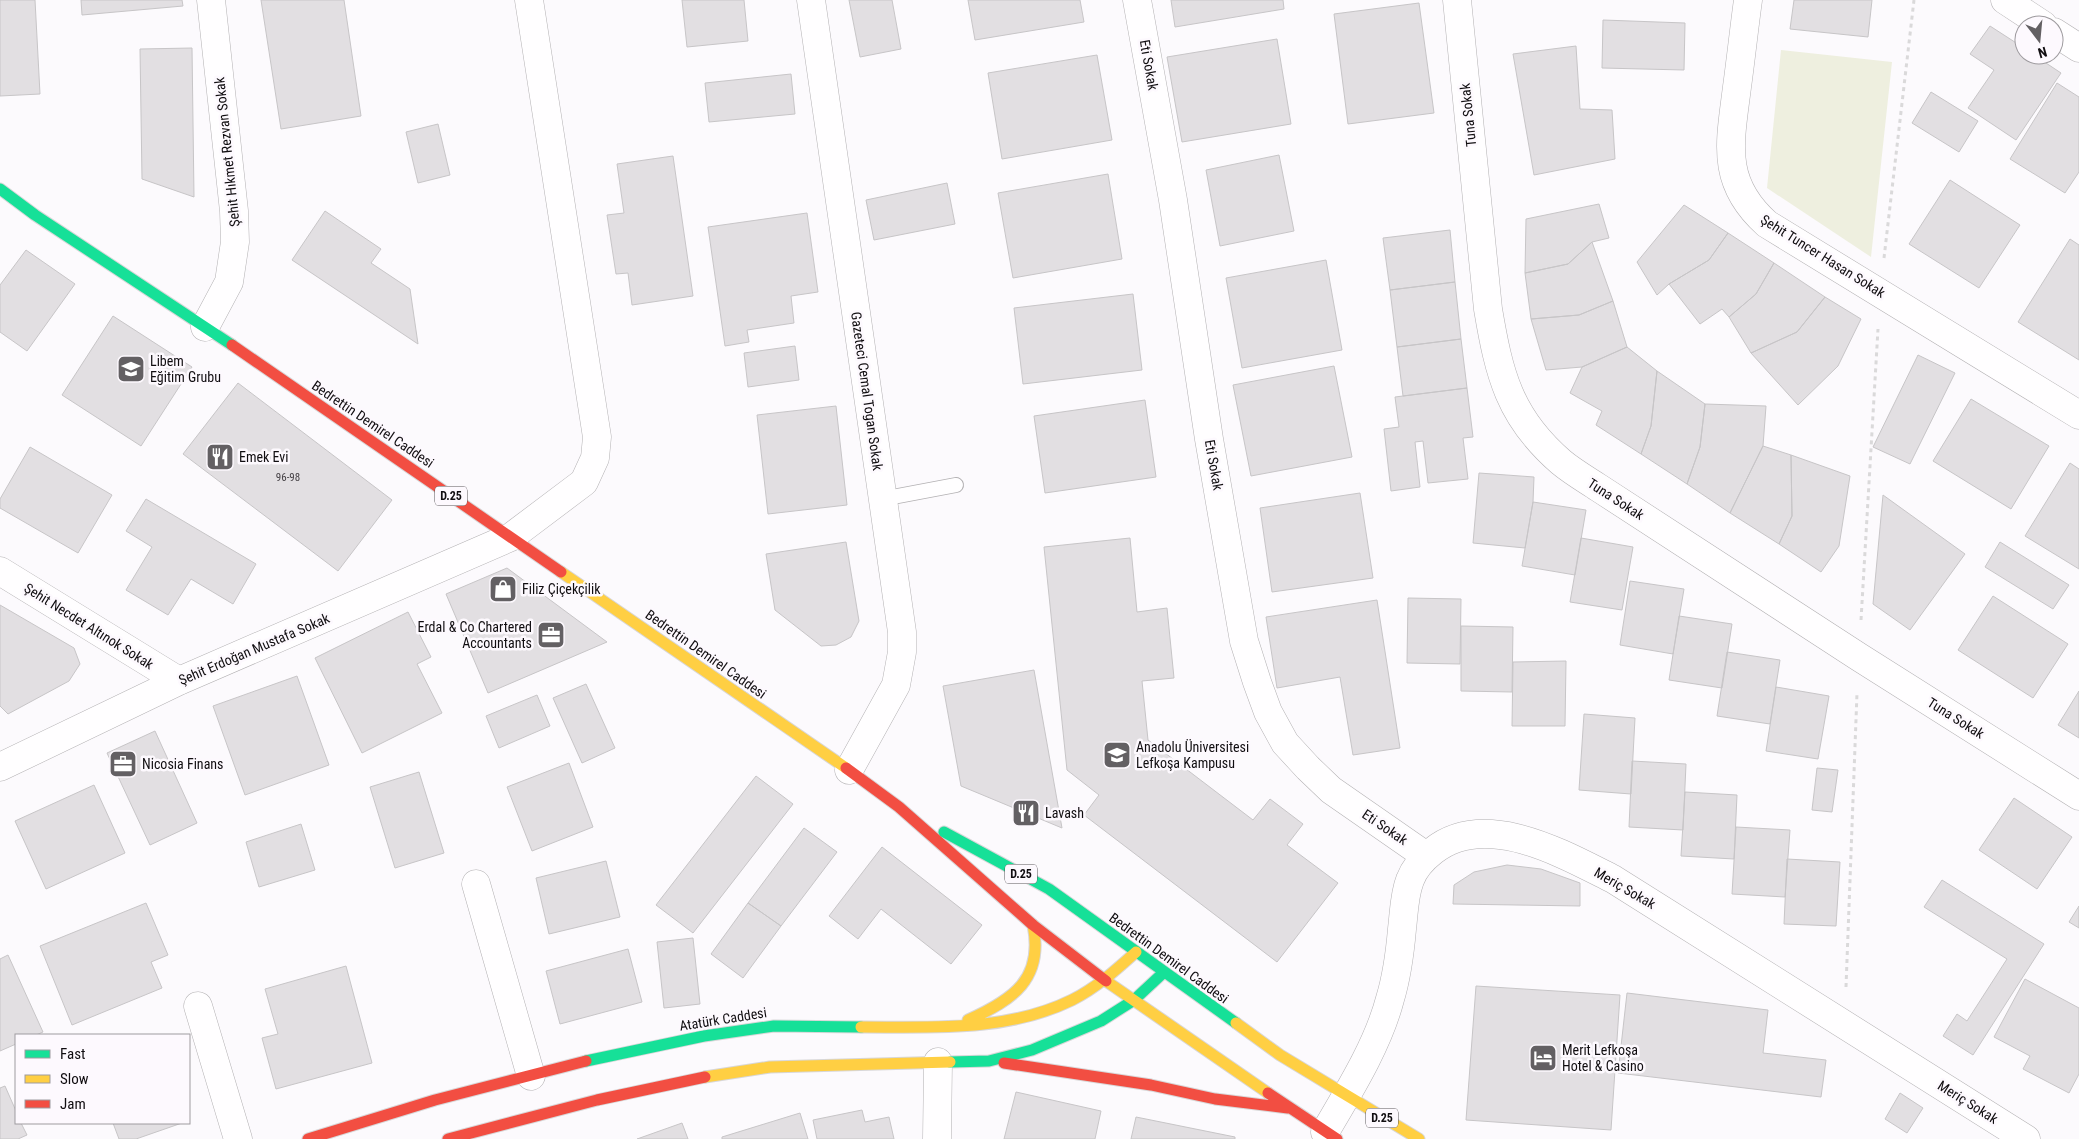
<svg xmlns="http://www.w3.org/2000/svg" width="2079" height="1139" font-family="'Roboto Condensed',sans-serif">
  <rect width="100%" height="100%" fill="#fcfafd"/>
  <path fill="#eeefdf" d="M1781,50L1892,62L1871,257L1767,188Z"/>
  <path fill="#e2dfe2" stroke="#c7c5c7" d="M0,0H35L40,94L0,96Z
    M81,0H182L183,6L82,15Z
    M261,0H344L361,116L281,129Z
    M682,0H744L748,41L687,47Z
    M849,0H892L901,49L860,57Z
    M968,0H1080L1084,22L975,40Z
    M1171,0H1283L1284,9L1175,27Z
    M1794,0H1872L1868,37L1790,29Z
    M1419,3L1434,113L1348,124L1334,14Z
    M1603,20L1685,23L1684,70L1602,68Z
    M1990,26L2024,48V55H2034L2061,73L2016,140L1968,108L1994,70L1970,54Z
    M1277,39L1291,124L1182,142L1167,57Z
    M1576,46L1580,109L1612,110L1615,159L1534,175L1513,54Z
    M192,48L194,197L142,179L140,49Z
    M1097,55L1112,140L1002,159L988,73Z
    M791,74L795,114L709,122L705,83Z
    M2057,83L2079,97V172L2065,193L2010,159Z
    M1931,92L1978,121L1959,152L1912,123Z
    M438,124L450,175L418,183L406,132Z
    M1279,155L1294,231L1220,246L1206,170Z
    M673,156L693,296L632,305L628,273L616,274L607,215L624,213L617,164Z
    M1108,174L1122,259L1013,278L998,193Z
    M1950,180L2020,225L1979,288L1909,244Z
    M947,183L955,224L874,240L866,200Z
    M1599,204L1609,238L1592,242L1568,264L1525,273L1526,219Z
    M1684,205L1728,233L1709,260L1669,284L1657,295L1637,262Z
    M325,211L381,249L371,263L410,289L418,344L292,260Z
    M807,213L818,292L791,296L794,323L747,330L749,342L725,346L708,227Z
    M1450,230L1455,282L1390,290L1383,238Z
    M1728,233L1774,263L1756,294L1729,317L1722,309L1700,324L1669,284L1709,260Z
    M2070,239L2079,245V360L2018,322Z
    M1592,242L1613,301L1579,315L1531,319L1525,273L1568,264Z
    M26,250L75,284L27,351L0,332V285Z
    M1326,260L1342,350L1242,368L1226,278Z
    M1774,263L1825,297L1797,332L1751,353L1729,317L1756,294Z
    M1455,282L1461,339L1397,347L1390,290Z
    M1133,294L1142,370L1023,384L1014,308Z
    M1825,297L1861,319L1838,366L1798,405L1751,353L1797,332Z
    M1613,301L1627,347L1582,367L1546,370L1531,319L1579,315Z
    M113,316L192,367L141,446L62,395Z
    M1461,339L1467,388L1403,396L1397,347Z
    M795,346L799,380L748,387L744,353Z
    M1627,347L1657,371L1651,426L1641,454L1596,425L1602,411L1570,393L1582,367Z
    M1918,355L1955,373L1910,464L1873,447Z
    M1334,366L1352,457L1251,476L1233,385Z
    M1657,371L1705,404L1700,447L1687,484L1641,454L1651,426Z
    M238,383L392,500L338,571L183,454Z
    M1467,388L1473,437L1463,438L1468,479L1428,483L1423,441L1415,442L1420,487L1391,491L1384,429L1399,427L1395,397Z
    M1971,399L2049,446L2011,509L1933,461Z
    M1145,400L1156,477L1045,493L1034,416Z
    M1705,404L1766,406L1763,446L1730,513L1687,484L1700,447Z
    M836,406L847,505L768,514L757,415Z
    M1763,446L1791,455L1792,516L1779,544L1730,513Z
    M30,447L112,495L78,553L0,508V499Z
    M1791,455L1850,476L1839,546L1821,572L1779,544L1792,516Z
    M2070,463L2079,469V569L2025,536Z
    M1479,473L1534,477L1533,502L1525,548L1473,543Z
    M1360,493L1373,578L1272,592L1260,508Z
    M1883,495L1965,554L1910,630L1873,604Z
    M146,499L256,564L233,604L191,579L168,615L126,590L152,547L126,531Z
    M1533,502L1586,510L1575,575L1522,566Z
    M1130,538L1137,612L1167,608L1174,678L1142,681L1148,740L1253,820L1270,799L1303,824L1287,845L1338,883L1277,962L1084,815L1099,795L1067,770L1044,547Z
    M1581,538L1633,547L1622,610L1570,602Z
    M846,542L859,621L851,637L836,645L821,646L775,610L766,554Z
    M2000,542L2069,585L2053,609L1985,567Z
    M507,568L607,642L488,693L446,594Z
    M1630,581L1684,589L1673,654L1620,645Z
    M1993,596L2068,644L2033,698L1958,650Z
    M1408,598L1461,599L1460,664L1407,663Z
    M1377,600L1400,748L1353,755L1340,677L1277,688L1266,617Z
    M0,605L74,648L80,664L69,681L8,714L0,706Z
    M408,612L431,657L417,664L442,713L362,753L315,658Z
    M1679,616L1732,624L1722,688L1669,680Z
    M1461,626L1513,627L1512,692L1461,691Z
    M1727,652L1780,660L1770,724L1717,716Z
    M1566,661L1565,726H1512L1513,662Z
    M1034,670L1062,828L961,786L943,686Z
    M297,676L329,765L245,795L213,706Z
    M586,684L615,748L582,763L553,698Z
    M1776,687L1829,696L1818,759L1766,751Z
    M2079,691V738L2058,725Z
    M537,695L550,726L499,748L486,716Z
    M1584,714L1635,718L1631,794L1579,790Z
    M155,731L197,823L150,845L107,753Z
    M1632,761L1686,764L1683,830L1629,827Z
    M569,763L593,827L532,851L507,787Z
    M1817,768L1838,770L1832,812L1812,810Z
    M419,772L444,853L395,868L370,787Z
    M756,776L793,804L693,933L656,905Z
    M94,785L125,853L46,889L15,821Z
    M1685,792L1737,795L1734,859L1681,856Z
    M2014,798L2072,837L2037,889L1979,850Z
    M301,824L315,870L259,887L246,842Z
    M1736,827L1790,830L1785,897L1732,894Z
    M804,828L837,852L781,926L748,903Z
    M882,847L982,925L951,964L881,909L858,939L829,916Z
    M1787,859L1840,862L1836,926L1784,924Z
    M606,861L620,917L549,934L536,878Z
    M1507,865L1541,869L1580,883V906L1453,904L1454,885L1474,872Z
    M1942,880L2044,944L1973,1055L1943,1036L1957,1014L1967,1021L2007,959L1924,907Z
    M146,903L168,955L151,962L162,988L72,1025L40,946Z
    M748,903L781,926L743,978L711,954Z
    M2079,906V928L2069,922Z
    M693,938L700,1004L664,1008L657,942Z
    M628,949L642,1002L560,1024L546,971Z
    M8,955L43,1032L36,1035H16V1044L0,1051V959Z
    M346,966L372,1063L276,1089L262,1038L278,1034L265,989Z
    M2025,979L2079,1008V1074L2069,1093L2023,1069L2030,1056L1994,1037Z
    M1476,986L1620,995L1611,1130L1466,1120Z
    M1627,993L1768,1010L1763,1053L1826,1060L1821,1097L1618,1073Z
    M5,1086L16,1111V1123H21L27,1135L18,1139H0V1088Z
    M1016,1092L1101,1111L1095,1139H1004Z
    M1900,1093L1923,1108L1907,1133L1885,1119Z
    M862,1110L865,1122L889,1117L894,1139H817L813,1120Z
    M800,1113L808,1139H722V1137Z
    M1136,1117L1235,1137V1139H1131Z
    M113,1123H182L136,1139H119Z
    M682,1123L688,1139H637Z"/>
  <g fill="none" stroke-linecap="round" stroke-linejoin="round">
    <defs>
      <path id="lane" d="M882,499L956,485"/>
      <path id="street" d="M811,0L902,632V652L896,685L849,770
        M1137,0L1173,200L1209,439L1244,641L1257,682L1268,712L1285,743L1308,768L1331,790L1426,856
        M1457,0L1488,309C1499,374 1509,417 1561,462C1573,472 1587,480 1599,488L1859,657L2079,796
        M1748,0C1744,29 1741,58 1737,87C1730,143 1720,182 1767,224L2079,415
        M2005,0L2043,25
        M2054,32L2079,48
        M205,327L229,282L235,242L234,211L211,0
        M0,571L179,681
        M0,767L179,681L511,537L584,482L595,458L597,437L529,0
        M476,884L531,1076
        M198,1006L238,1139
        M1325,1132C1349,1091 1378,1045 1390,999C1397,976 1400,952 1402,929C1404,913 1404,895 1410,880C1414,869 1424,858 1433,851C1485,809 1563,854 1613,879L2026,1139
        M937,1139L938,1062"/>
      <path id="fast" d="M0,189L35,215L232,345
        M944,832L1049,889L1236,1023
        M586,1061L704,1036L774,1026L861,1027
        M950,1062L989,1061L1032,1050L1101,1021L1134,1000L1163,973"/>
      <path id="slow" d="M561,572L846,768
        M1106,981L1268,1093
        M968,1020C1013,1000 1044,979 1033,925
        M1236,1023L1280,1055L1419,1139
        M861,1027C932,1027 1007,1032 1072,1000C1096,988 1116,970 1136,952
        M705,1077L770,1067L950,1062"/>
      <path id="jam" d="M232,345L561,572
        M846,768L899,807L1033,925L1106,981
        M1004,1063L1151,1085L1215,1099L1288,1108
        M1268,1093L1337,1139
        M308,1139L435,1100L586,1061
        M448,1139L597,1100L705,1077"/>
    </defs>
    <use href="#lane" stroke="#b3b1b3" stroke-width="16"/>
    <use href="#street" stroke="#b3b1b3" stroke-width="29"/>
    <use href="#fast" stroke="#d8d7d8" stroke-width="13"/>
    <use href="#slow" stroke="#d8d7d8" stroke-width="13"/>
    <use href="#jam" stroke="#d8d7d8" stroke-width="13"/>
    <path stroke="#dad9da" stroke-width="3" stroke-dasharray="4 4" stroke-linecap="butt" d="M1884,258L1914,0
      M1861,620L1878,329
      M1846,987L1857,693"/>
    <use href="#lane" stroke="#fffeff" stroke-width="14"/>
    <use href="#street" stroke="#fffeff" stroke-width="28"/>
    <use href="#fast" stroke="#16e098" stroke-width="11"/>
    <use href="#slow" stroke="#ffcf43" stroke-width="11"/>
    <use href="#jam" stroke="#f24e42" stroke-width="11"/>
  </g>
  <defs>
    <symbol id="school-square" viewBox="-11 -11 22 22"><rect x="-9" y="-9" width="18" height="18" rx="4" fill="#636063" stroke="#fdf9fe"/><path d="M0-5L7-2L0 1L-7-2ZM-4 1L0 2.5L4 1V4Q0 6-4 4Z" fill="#fff"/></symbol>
    <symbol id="restaurant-square" viewBox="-11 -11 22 22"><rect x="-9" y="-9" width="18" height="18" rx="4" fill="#636063" stroke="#fdf9fe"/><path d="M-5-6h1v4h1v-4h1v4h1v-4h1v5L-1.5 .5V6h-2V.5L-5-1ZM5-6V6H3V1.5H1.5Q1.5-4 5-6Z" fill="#fff"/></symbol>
    <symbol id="shop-square" viewBox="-11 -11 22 22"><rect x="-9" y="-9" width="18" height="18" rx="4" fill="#636063" stroke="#fdf9fe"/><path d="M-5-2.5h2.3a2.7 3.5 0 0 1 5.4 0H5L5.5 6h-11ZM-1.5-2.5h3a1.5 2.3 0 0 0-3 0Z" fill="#fff"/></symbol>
    <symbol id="office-square" viewBox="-11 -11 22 22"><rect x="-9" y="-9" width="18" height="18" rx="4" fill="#636063" stroke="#fdf9fe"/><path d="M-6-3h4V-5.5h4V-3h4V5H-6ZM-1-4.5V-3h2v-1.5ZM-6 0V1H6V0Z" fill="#fff"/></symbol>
    <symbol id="university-square" viewBox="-11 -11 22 22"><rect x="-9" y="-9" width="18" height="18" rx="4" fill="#636063" stroke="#fdf9fe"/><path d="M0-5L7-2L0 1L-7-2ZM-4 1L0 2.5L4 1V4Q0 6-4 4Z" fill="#fff"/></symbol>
    <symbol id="hotel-square" viewBox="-11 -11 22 22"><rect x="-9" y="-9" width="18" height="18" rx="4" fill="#636063" stroke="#fdf9fe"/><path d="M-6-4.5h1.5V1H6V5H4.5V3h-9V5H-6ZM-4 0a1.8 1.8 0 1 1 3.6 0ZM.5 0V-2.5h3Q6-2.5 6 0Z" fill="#fff"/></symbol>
  </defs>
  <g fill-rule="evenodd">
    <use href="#school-square" x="115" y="353" width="32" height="32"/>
    <use href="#restaurant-square" x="204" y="441" width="32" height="32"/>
    <use href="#shop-square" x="487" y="573" width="32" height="32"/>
    <use href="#office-square" x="535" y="619" width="32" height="32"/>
    <use href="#university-square" x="1101" y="739" width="32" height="32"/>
    <use href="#office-square" x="107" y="748" width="32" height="32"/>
    <use href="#restaurant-square" x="1010" y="797" width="32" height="32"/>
    <use href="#hotel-square" x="1527" y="1042" width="32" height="32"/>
  </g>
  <g text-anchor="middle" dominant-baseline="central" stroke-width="5" stroke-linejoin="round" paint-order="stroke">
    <g font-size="11" fill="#464246">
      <text x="288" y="477">96-98</text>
    </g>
    <g fill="#fdf9fe" stroke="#575457" stroke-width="1">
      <rect x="435" y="486.5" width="32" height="19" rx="4"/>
      <rect x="1005" y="864.5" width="32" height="19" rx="4"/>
      <rect x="1366" y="1108.5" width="32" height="19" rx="4"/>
    </g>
    <g font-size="12" font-weight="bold" fill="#100d10">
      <text x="451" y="496">D.25</text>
      <text x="1021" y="874">D.25</text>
      <text x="1382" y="1118">D.25</text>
    </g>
    <g font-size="14" fill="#100d10" stroke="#fdf9fe">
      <text transform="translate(1149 65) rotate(80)">Eti Sokak</text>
      <text transform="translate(1468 115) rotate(-96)">Tuna Sokak</text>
      <text transform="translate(227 152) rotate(-96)">Şehit Hıkmet Rezvan Sokak</text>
      <text transform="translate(1823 256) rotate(32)">Şehit Tuncer Hasan Sokak</text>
      <text transform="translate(867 391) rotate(82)">Gazeteci Cemal Togan Sokak</text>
      <text transform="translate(373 424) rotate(34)">Bedrettin Demirel Caddesi</text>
      <text transform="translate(1214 465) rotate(80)">Eti Sokak</text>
      <text transform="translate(1616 499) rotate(33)">Tuna Sokak</text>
      <text transform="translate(89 626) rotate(32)">Şehit Necdet Altınok Sokak</text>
      <text transform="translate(254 649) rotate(-23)">Şehit Erdoğan Mustafa Sokak</text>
      <text transform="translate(706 654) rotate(35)">Bedrettin Demirel Caddesi</text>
      <text transform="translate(1956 718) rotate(32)">Tuna Sokak</text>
      <text transform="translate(1385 827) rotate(34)">Eti Sokak</text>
      <text transform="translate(1625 888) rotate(30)">Meriç Sokak</text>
      <text transform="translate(1169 958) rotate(36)">Bedrettin Demirel Caddesi</text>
      <text transform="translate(723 1019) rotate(-9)">Atatürk Caddesi</text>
      <text transform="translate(1968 1102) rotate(32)">Meriç Sokak</text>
    </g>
    <g font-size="14" fill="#100d10" stroke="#fdf9fe" text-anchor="start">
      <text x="150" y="361">Libem<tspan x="150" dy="16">Eğitim Grubu</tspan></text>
      <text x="239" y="457">Emek Evi</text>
      <text x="522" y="589">Filiz Çiçekçilik</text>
      <text x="532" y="627" text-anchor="end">Erdal &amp; Co Chartered<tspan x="532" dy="16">Accountants</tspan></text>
      <text x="1136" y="747">Anadolu Üniversitesi<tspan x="1136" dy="16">Lefkoşa Kampusu</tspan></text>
      <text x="142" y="764">Nicosia Finans</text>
      <text x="1045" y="813">Lavash</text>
      <text x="1562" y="1050">Merit Lefkoşa<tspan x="1562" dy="16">Hotel &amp; Casino</tspan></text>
    </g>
  </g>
  <rect x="15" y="1034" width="175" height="90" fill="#fdf9fe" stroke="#9e9b9f"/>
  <rect x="25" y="1050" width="25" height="8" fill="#16e098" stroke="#9e9b9f"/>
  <text x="60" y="1059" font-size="15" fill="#100d10">Fast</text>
  <rect x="25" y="1075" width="25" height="8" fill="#ffcf43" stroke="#9e9b9f"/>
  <text x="60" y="1084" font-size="15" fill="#100d10">Slow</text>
  <rect x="25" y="1100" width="25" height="8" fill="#f24e42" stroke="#9e9b9f"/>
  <text x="60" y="1109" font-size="15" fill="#100d10">Jam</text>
  <g transform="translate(2039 40) rotate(164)"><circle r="24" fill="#fdf9fe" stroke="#9e9b9f"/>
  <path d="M0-4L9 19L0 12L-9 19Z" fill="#636063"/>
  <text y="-8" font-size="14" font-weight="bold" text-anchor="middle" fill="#100d10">N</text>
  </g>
</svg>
